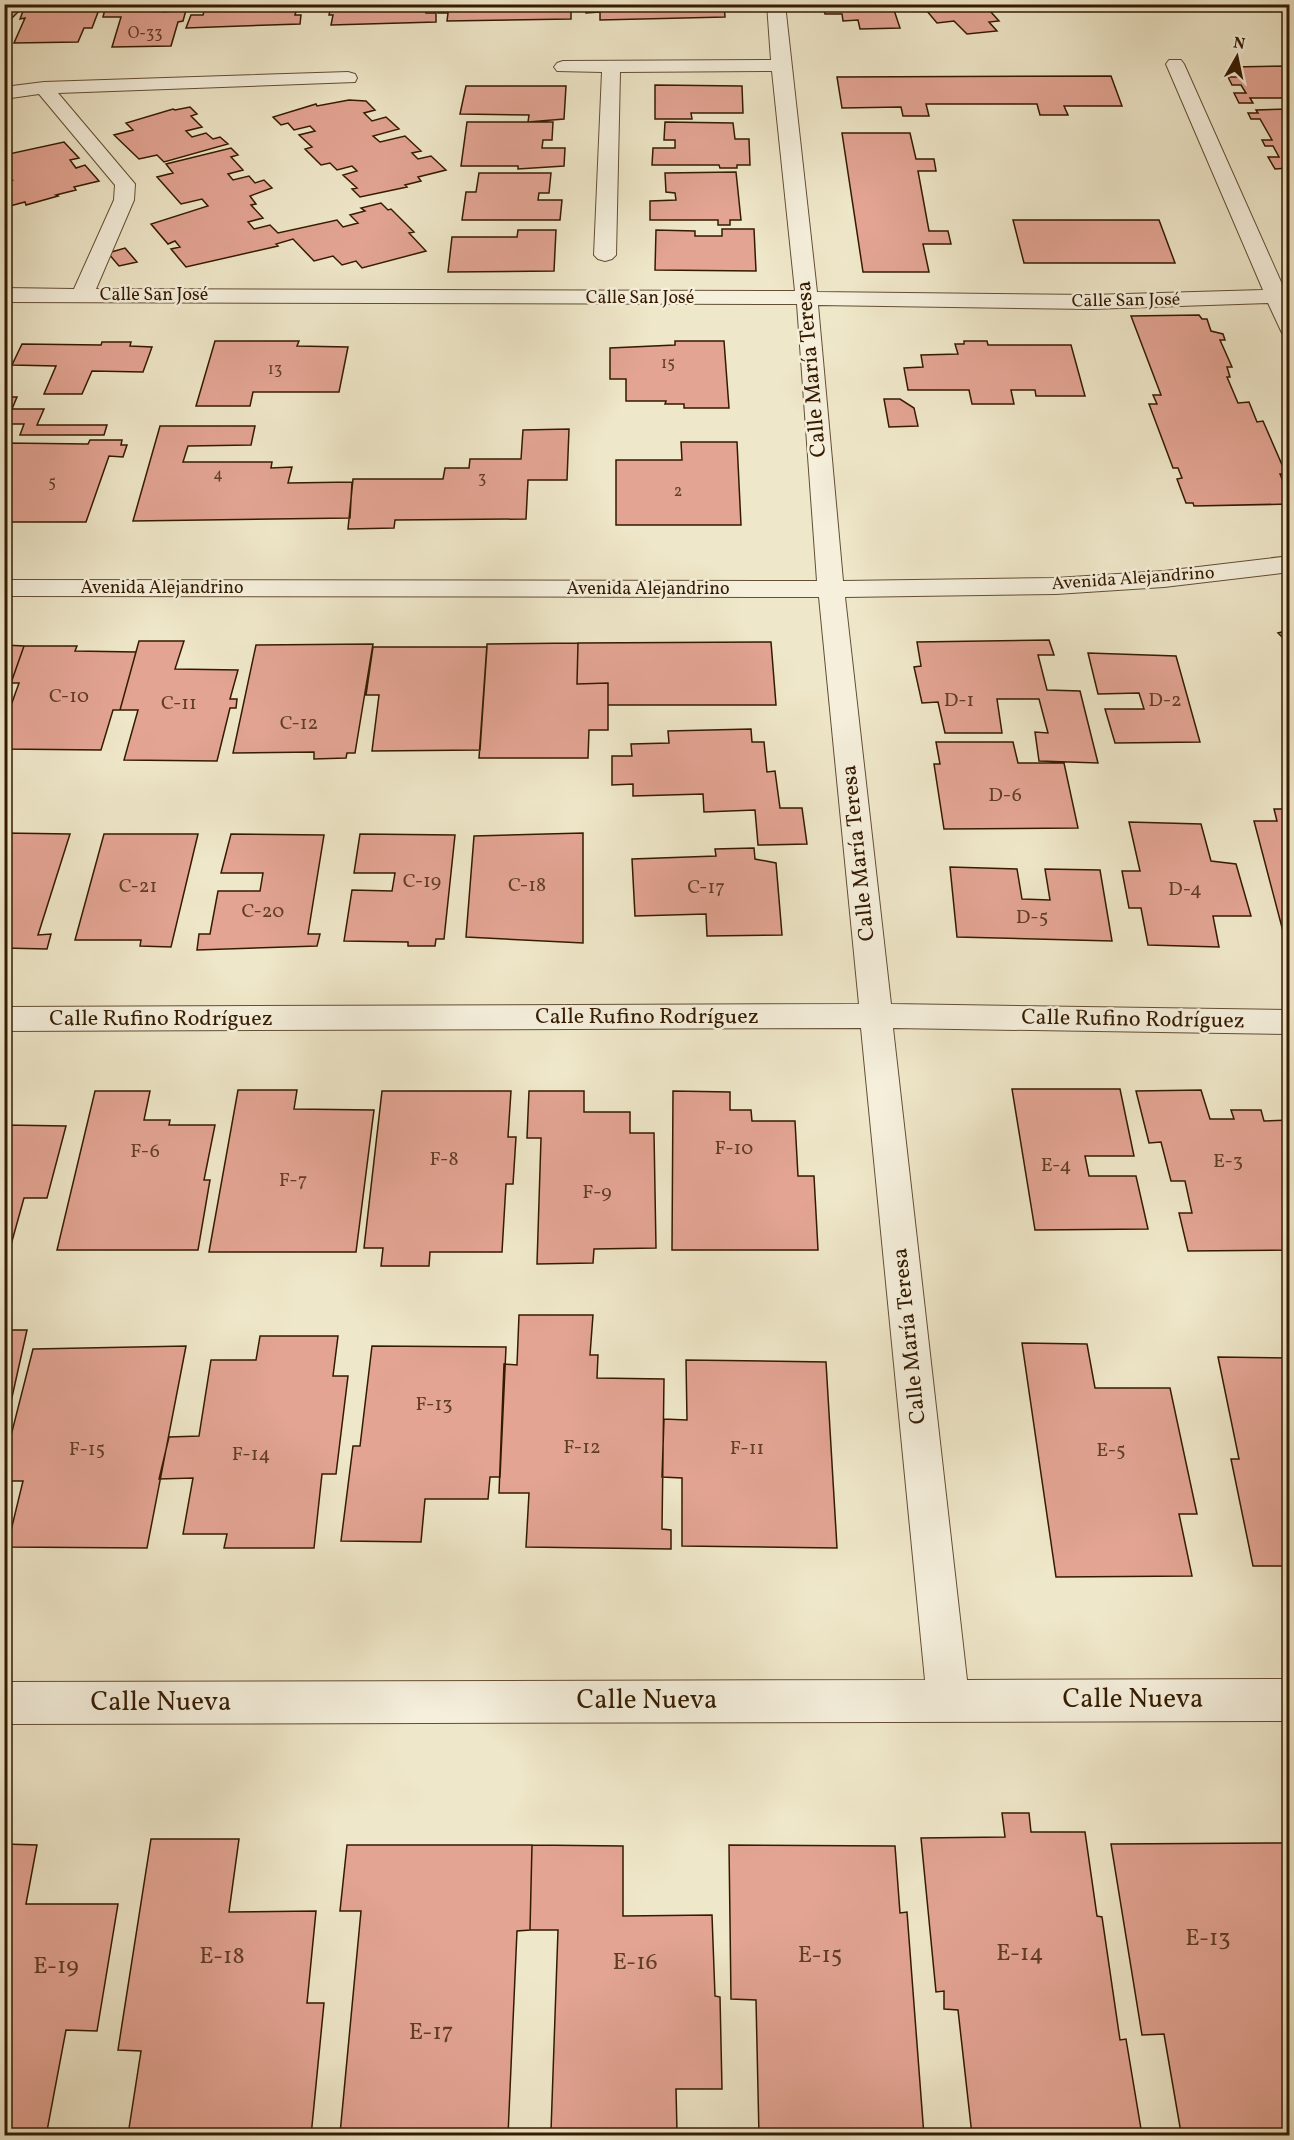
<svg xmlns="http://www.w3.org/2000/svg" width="1294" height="2140" font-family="Vollkorn,serif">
  <rect width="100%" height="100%" fill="#efe7c9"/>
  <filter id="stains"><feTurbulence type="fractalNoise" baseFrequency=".00333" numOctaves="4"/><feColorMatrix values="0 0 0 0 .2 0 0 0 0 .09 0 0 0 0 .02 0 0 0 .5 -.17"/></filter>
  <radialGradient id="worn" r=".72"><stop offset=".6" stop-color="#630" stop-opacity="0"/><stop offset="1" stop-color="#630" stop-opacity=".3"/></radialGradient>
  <path fill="#e3a493" stroke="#341b00" stroke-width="1.5" d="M165,4L163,12L186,10L183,21L178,22L171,46L112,47L121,17H103L106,5Z
    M217,4H298L295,15H301L300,24L186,28L191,15H203L205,8H216Z
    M365,4H427L426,13H436V22L331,25L333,15H329L331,6Z
    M438,4H547V10H571V19L447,21L448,13H438Z
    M586,4H724L725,17L600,20V12L586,13Z
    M823,4H898V7H893L900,28L860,29L858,20L843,21L842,14H825Z
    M921,4H989L995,11H990L999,21L989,22L997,31L967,34L954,21L937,23Z
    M996,4H1067L1042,10L1033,5L1003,11Z
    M25,6H67L66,8L100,7L92,28H84L78,42L14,43L25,18L20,19Z
    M4,8L21,9L4,26Z
    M1290,66V98H1250L1253,103H1239L1234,93H1246L1241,85H1232L1228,77H1238L1233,67Z
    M1111,76L1122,106H1064L1068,115H1040L1037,104H926L929,116H903L901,107L842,108L837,77Z
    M655,85L742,86L743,113H691L692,119H655Z
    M466,86H566L564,119L528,122L529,115L460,114Z
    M349,100L366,101L375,110L364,113L372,121L386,117L399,129L373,136L380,142L405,136L421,151L412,153L418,159L431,156L446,170L418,177L421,181L405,185L407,187L360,197L352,189L357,188L343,175L357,171L352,166L337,170L330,163L321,165L305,149L312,147L299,135L315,131L310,126L294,130L288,123L281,125L273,117L316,104L317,106Z
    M190,107L197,114L191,116L202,127L186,131L192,137L206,133L213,139L220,137L228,144L164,162L157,155L139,159L114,135L133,130L126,123L173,109L175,110Z
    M1290,109V163H1287L1289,168L1275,169L1268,157H1279L1273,146H1265L1262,140H1272L1260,119H1251L1248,113H1258L1256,110Z
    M467,122H553L552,140H543L542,148H565L564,166L518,169V166H461Z
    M665,122L733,123L735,139H749L750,165H737V168H720L719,165H652L653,148H675V140H664Z
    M842,133H910L916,159H934L936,171H918L929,231H948L951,244H923L929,272H863Z
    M64,142L79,158L70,160L76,168L85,165L99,181L74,187L76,190L56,195L58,196L26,205L25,202L6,207L4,181L12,180L4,175V155Z
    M231,148L238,155L231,157L243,170L228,174L233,180L249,176L255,183L264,180L272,188L250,196L256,204L251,205L263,218L248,222L254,229L270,225L278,233L337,220L343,227L358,223L350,215L365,211L361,208L381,203L388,210L391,209L414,232L409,233L426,251L362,268L356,261L342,265L333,256L314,261L293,239L276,244L278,246L186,267L171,249L180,247L175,241L168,244L151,224L208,206L202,199L181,204L157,177L173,173L166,164Z
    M736,172L741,220H730V225H718V220H650V201L676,200L675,193L666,192L665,173Z
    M479,173H551L549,193H539L538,200H562L560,220H462L466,192H476Z
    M1013,220H1159L1175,263H1024Z
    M722,229H754L756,271L655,270L656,230L695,231V236H722Z
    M518,230H556L554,271L448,272L452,237H517Z
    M125,248L137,262L119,266L108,253Z
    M1199,315L1202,319H1207L1211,331L1223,334L1225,340H1220L1232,367H1227L1230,377H1227L1238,403L1249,402L1257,422L1263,421L1286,474H1280L1290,497V504L1194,506L1193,503H1186L1177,479L1182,478L1178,468H1173L1149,404H1157L1153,395H1161L1131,316Z
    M215,341H299L297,346L348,347L339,392H253L250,406H196Z
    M675,341H724L729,408H684V404H665L666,401H626V379H610V348L675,345Z
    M964,341H987L988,345H1071L1085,396H1036L1035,390H1011L1014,404H972L969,390H908L904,368L923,367L921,355L958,354L955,344H964Z
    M102,342H131L130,346L152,347L143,372L92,371L82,394H44L56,366L12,365L22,344L101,345Z
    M4,397H17L12,409H44L37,425H107L104,435H20L24,424H4Z
    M884,399H900L914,408L918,426L889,427Z
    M160,426H255L251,445L188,446L183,462H272L271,468L292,467L288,483L352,482L350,518L133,521Z
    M569,429L567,480H528L526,519L395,520L394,528L348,529L353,479H443L445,468H469L470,459H521L523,430Z
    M90,440H122L121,445H127L123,457L109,456L86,522H4V443L88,444Z
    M681,442H737L741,525H616V460H682Z
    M1290,630V645L1278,633Z
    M1049,640L1054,655H1038L1047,690L1080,691L1098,763L1039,761L1035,732L1048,733L1039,699H997L1002,733H945L938,702L922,703L914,667L921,666L917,642Z
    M139,641H184L175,669L238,670L230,699H237L236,708H230L217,761L124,760L138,710H120Z
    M771,642L776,705H608V683L577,684L578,643Z
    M578,643L577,684L608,683V730H589L588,758H479L487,644Z
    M373,644L355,753H347L346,758L314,759V752L233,753L256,645Z
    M4,645L24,646L11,683H4Z
    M24,646H77L75,651L136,652L120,710H113L101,750L4,749V725L19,683H11Z
    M373,647H487L480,750L372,751L379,695H366Z
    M1088,653L1176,656L1200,742L1115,743L1105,709H1144L1139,693L1098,694Z
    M751,729L752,742H764L767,772L775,771L780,808H802L807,844L758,845L755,810L704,812L703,794L633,796V784L612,785V756H632L631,744L669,743L668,731Z
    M936,742H1013L1018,763H1064L1078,828L944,829L934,764H940Z
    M1274,809H1290V958L1254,821H1277Z
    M1129,822L1201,824L1211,861L1236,864L1251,916H1213L1219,947L1148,945L1141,908H1129L1122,871H1140Z
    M4,833L70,834L38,935L51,934L47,949L4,948Z
    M583,833V943L466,937L474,836Z
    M104,834H198L171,947L140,946L141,940H75Z
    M231,834L324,835L308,934H320L317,946L197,950L199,934H210L218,891H260L263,873H221Z
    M360,834L455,835L444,939H436L435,946H408V942L344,941L352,890L392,891L395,873H354Z
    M754,848L755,859L776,863L782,935L707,936L706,914L635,916L632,859L716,856L715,849Z
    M950,867L1017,869L1022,899L1050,900L1045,869L1100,870L1112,941L957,937Z
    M1012,1089H1120L1134,1156H1085L1089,1176H1136L1148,1229L1035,1230Z
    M238,1090H297L294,1109L374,1110L356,1252H209Z
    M1201,1090L1210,1119H1234L1231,1110H1261L1264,1121L1290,1120V1250L1188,1251L1179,1213H1192L1185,1181H1171L1161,1142L1149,1143L1136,1091Z
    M95,1091H150L144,1120H170L169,1125H215L204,1180H210L198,1250H57Z
    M382,1091H511L508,1137H516L513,1184H506L502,1252H430L429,1266H381L383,1248H364Z
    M529,1091H584V1112H630V1133H654L656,1248L594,1249L593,1263L537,1264L541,1138H527Z
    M673,1091L730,1092V1110H751L752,1121H795L798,1176H814L818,1250H672Z
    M4,1125L66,1126L47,1198H24L9,1252H4Z
    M519,1315H593L590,1355H598L597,1378L664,1379L662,1529L671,1530V1549L526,1547L529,1493H499L504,1364L517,1365Z
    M4,1330H27L4,1433Z
    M260,1336H338L333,1376H348L336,1474H322L314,1548H224L227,1534H183L193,1478L159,1479L169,1437L199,1436L211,1360H256Z
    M1022,1343L1087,1344L1095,1388H1170L1197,1514H1179L1192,1576L1056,1577Z
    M186,1346L147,1548L7,1547L23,1481H4V1463L33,1349Z
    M372,1346L506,1347L500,1477H490L488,1499H425L421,1542L341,1541L353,1446H360Z
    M1218,1357L1290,1358V1566H1253L1231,1459H1239Z
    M686,1360L826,1362L837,1548L682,1546V1478L662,1477L664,1419L687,1420Z
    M1002,1813H1029L1031,1832H1085L1097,1916L1102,1917L1120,2040L1126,2039L1142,2135H972L958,2010L944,2009V1991L936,1992L921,1838L1005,1837Z
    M151,1839H239L229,1912L316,1911L307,2003H324L311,2136L128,2135L141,2051L118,2050Z
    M1290,1843V2132L1181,2133L1164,2034L1142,2035L1111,1844Z
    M4,1844L37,1845L26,1904H118L97,2031L66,2030L47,2131L4,2130Z
    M347,1845H532L530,1930L517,1931L508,2135L340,2134L361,1911H340Z
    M532,1845L623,1846V1916L712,1915L715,1996L720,1997L722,2089H676L677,2132L551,2131L558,1930H530Z
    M729,1845L895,1846L900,1913L907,1912L924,2136H759L756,2000L731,1999Z"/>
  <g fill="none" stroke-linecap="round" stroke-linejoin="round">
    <defs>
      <path id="minor" d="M767,4H785L817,292L1091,295L1263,290L1166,64L1169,60H1181L1184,64L1290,302V335L1282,333L1268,303L1091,309L818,305L843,581L1056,578L1164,571L1290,556V572L1164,587L1056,594L845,597L891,1004L1290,1010V1034L893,1028L967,1680L1290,1679V1721L4,1724V1682L925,1680L861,1028L4,1031V1007L859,1004L819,597L4,596V580L817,581L797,304L4,302V288L74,289L114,200L115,185L39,94L4,99V87L44,82L348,72L355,74L357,78L355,82L58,93L135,184L134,200L96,289L795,291L772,71L620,72L616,255L612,259L605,261L598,259L594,255L602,72L557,71L554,67L557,63L563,61L771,60Z"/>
    </defs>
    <use href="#minor" stroke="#634e32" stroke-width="2"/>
    <use href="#minor" fill="#f5efdc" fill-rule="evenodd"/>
  </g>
  <g text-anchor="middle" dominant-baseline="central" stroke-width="5" stroke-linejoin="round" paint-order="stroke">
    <g font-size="16" fill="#603d25">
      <text x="145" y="34">O-33</text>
      <text x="668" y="364">15</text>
      <text x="275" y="370">13</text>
      <text x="218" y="475">4</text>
      <text x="482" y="479">3</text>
      <text x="52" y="483">5</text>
      <text x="678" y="492">2</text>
    </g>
    <g font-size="18" fill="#341b00" stroke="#f5efdc">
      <text x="154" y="295">Calle San José</text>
      <text x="640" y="298">Calle San José</text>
      <text transform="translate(1126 301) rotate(-1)">Calle San José</text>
      <text transform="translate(1133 579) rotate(-4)">Avenida Alejandrino</text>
      <text x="162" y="588">Avenida Alejandrino</text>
      <text x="648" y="589">Avenida Alejandrino</text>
    </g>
    <g font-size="20" fill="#603d25">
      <text x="69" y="697">C-10</text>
      <text x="959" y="701">D-1</text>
      <text x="1165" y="701">D-2</text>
      <text x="179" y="704">C-11</text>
      <text x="299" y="724">C-12</text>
      <text x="1005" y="796">D-6</text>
      <text x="422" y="882">C-19</text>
      <text x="527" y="886">C-18</text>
      <text x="138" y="887">C-21</text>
      <text x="706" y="888">C-17</text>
      <text x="1185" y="890">D-4</text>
      <text x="263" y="912">C-20</text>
      <text x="1032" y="918">D-5</text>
      <text x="734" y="1149">F-10</text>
      <text x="145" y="1152">F-6</text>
      <text x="444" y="1160">F-8</text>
      <text x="1228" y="1162">E-3</text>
      <text x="1056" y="1166">E-4</text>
      <text x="293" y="1181">F-7</text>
      <text x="597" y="1193">F-9</text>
      <text x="434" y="1405">F-13</text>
      <text x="582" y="1448">F-12</text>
      <text x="747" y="1449">F-11</text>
      <text x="87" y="1450">F-15</text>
      <text x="1111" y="1451">E-5</text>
      <text x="251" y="1455">F-14</text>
    </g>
    <g font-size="22" fill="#341b00" stroke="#f5efdc">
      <text transform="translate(812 369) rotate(-95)">Calle María Teresa</text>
      <text transform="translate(859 853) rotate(-96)">Calle María Teresa</text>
      <text x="647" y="1017">Calle Rufino Rodríguez</text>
      <text x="161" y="1019">Calle Rufino Rodríguez</text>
      <text transform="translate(1133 1020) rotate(1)">Calle Rufino Rodríguez</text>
      <text transform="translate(910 1336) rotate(-96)">Calle María Teresa</text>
    </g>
    <g font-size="24" fill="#603d25">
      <text x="1208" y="1939">E-13</text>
      <text x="1020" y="1954">E-14</text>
      <text x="820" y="1956">E-15</text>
      <text x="222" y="1957">E-18</text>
      <text x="635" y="1963">E-16</text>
      <text x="56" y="1967">E-19</text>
      <text x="431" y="2033">E-17</text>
    </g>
    <g font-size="27" fill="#341b00" stroke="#f5efdc">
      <text x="1133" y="1700">Calle Nueva</text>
      <text x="647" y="1701">Calle Nueva</text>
      <text x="161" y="1703">Calle Nueva</text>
    </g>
  </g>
  <rect width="1294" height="2140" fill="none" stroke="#efe7c9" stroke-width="24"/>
  <rect x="6" y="6" width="1282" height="2128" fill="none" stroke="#341b00" stroke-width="3"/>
  <rect x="12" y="12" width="1270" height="2116" fill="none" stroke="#341b00" stroke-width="1.5"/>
  <g transform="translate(1237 57) rotate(9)" stroke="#f5efdc" stroke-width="4.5" paint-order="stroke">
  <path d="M0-4.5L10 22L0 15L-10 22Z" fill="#341b00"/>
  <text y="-9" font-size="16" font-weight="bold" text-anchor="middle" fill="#341b00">N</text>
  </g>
  <rect width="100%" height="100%" filter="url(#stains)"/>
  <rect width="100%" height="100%" fill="url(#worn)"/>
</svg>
